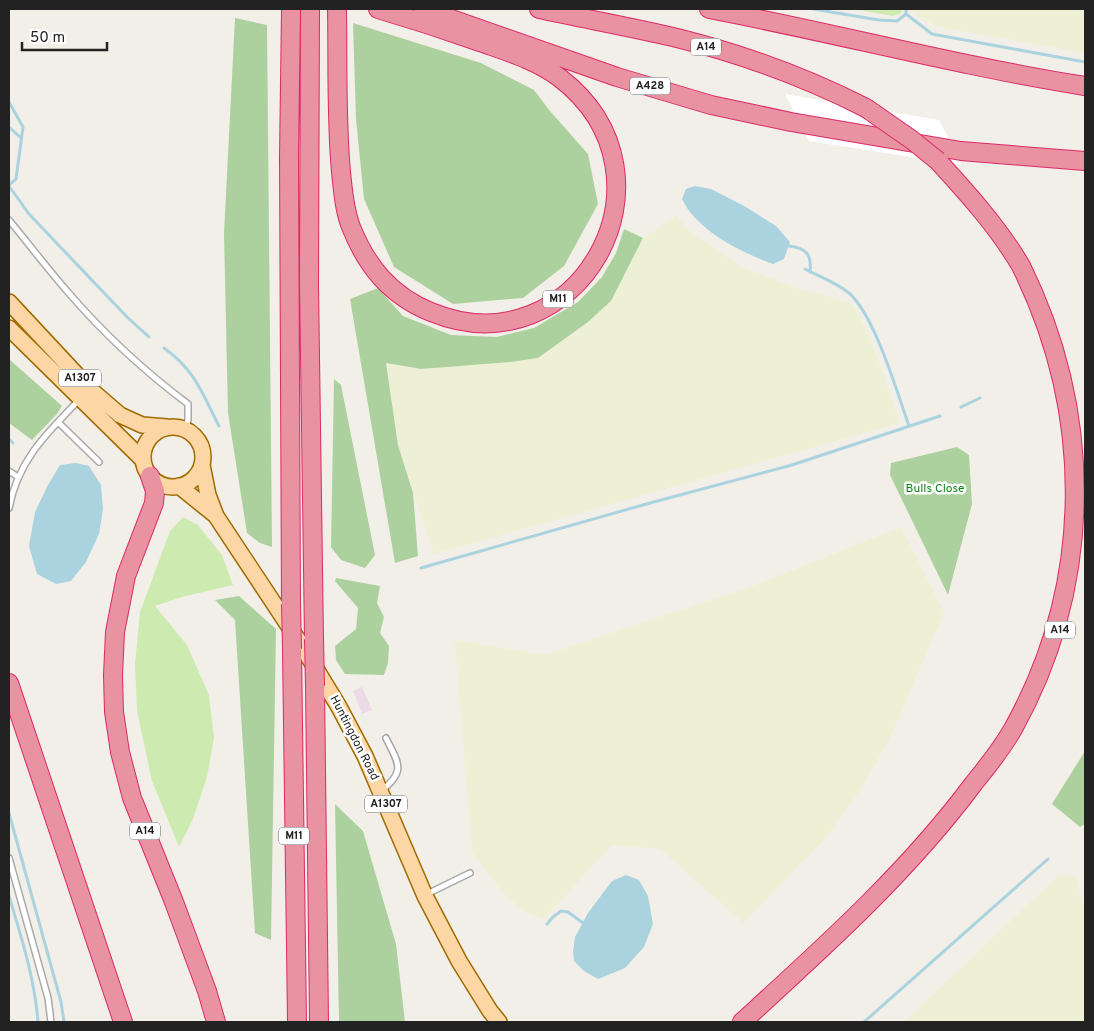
<svg xmlns="http://www.w3.org/2000/svg" width="1094" height="1031" font-family="Overpass,sans-serif">
  <rect width="100%" height="100%" fill="#f2efe9"/>
  <path fill="#ebdbe8" d="M362,687L372,710L362,714L353,691Z"/>
  <path fill="#eef0d5" d="M911,9H1085V53L939,27L918,16L910,10Z
    M677,215L687,229L741,267L799,289L852,303L869,335L900,423L434,554L398,445L386,363L421,369L538,358L588,322L611,301L643,238Z
    M901,527L944,613L888,742L859,792L824,840L743,923L660,849L612,845L544,919L525,912L504,894L472,852L455,640L545,655L753,586Z
    M1060,874L1075,877L1085,906V1022H904Z"/>
  <path fill="#cdebb0" d="M852,9H902L901,13L893,16Z
    M183,517L198,525L222,555L233,585L182,597L155,606L187,645L209,695L214,738L207,777L193,819L179,847L152,781L137,711L135,664L140,612L170,531Z"/>
  <path fill="#add19e" d="M235,18L267,25L272,547L260,543L247,533L228,413L224,233Z
    M353,23L481,63L534,90L550,111L588,154L598,204L564,266L523,298L453,304L394,267L364,199L356,119Z
    M624,229L643,238L611,301L588,322L538,358L510,362L421,369L386,363L398,445L413,493L418,556L395,563L350,299L378,288L403,316L451,335L497,337L534,328L578,302L602,277L616,253Z
    M9,359L62,406L57,414L32,440L9,423Z
    M334,379L341,385L375,555L365,568L341,560L331,547Z
    M957,447L969,455L972,504L948,595L890,475L891,463Z
    M336,578L380,586L377,603L384,617L380,633L389,646L388,663L384,675L345,674L336,660L335,646L356,629L358,608L335,581Z
    M239,596L276,629L271,940L255,933L235,620L215,600Z
    M1085,751V824L1080,827L1052,804Z
    M335,804L363,831L396,944L405,1022H339Z"/>
  <path fill="#aad3df" d="M695,186L711,189L746,207L776,226L790,242L784,259L773,264C741,252 697,231 682,199L686,189Z
    M76,463L89,466L101,485L103,509L99,534L86,562L71,581L56,584L37,574L29,546L35,512L48,485L60,465Z
    M626,875L639,880L648,896L653,924L644,947L625,968L598,979L584,971L574,961L573,952L575,937L588,913L612,881Z"/>
  <path fill="#fff" d="M785,94L939,120L962,165L809,141Z"/>
  <g fill="none" stroke-linecap="round" stroke-linejoin="round">
    <path stroke="#aad3df" stroke-width="3" d="M813,9L879,20L897,21L906,14
      M906,9V14L932,34L1085,62
      M9,102L23,127L16,179L9,185
      M9,127L21,138
      M9,186L29,214L127,317L149,337
      M789,246C806,248 812,254 810,272
      M805,269C820,277 836,282 849,293C875,316 897,392 909,426
      M164,348C195,370 202,393 219,426
      M961,407L980,398
      M9,439L13,443
      M421,568L650,503L792,465L940,416
      M9,813L61,1002L64,1022
      M9,896C21,936 35,980 38,1022
      M547,924L553,917L561,911L568,912L583,923
      M864,1022L1048,859"/>
    <defs>
      <path id="lane" d="M9,220C28,243 47,268 67,291C103,333 144,371 188,404V420L185,428
        M58,422L99,462
        M9,471L18,477
        M9,508C18,460 47,433 79,400
        M381,791C407,771 398,763 386,738
        M9,858L48,998L51,1022
        M427,894L470,873"/>
      <path id="primary" d="M9,302L91,390L120,415L142,425L167,427
        M9,328L143,460
        M143 457a30 30 0 1 1 60 0a30 30 0 1 1-60 0Z
        M202,465L208,495L216,516L302,646L339,707L365,756L425,896L459,961L490,1011L499,1022
        M179,486L215,515"/>
      <path id="highway" d="M291,9L289,157L291,604
        M310,9L309,285L314,639
        M337,9C338,63 336,118 341,172C343,190 344,209 351,227C367,267 391,296 431,312C577,372 688,177 560,78C536,60 508,52 480,42C446,30 412,19 378,9
        M423,9L617,77L711,105L791,122L961,151L1085,161
        M539,9C585,19 631,27 677,38C742,54 807,78 866,108
        M709,9C835,33 959,66 1085,86
        M150,476L155,491L154,503L126,576L115,632L113,675L114,712L120,752L132,798L174,902L207,991L216,1022
        M292,649L297,1022
        M9,683L123,1022
        M315,686L319,1022
        M742,1022C824,947 907,873 974,783C988,766 1002,748 1013,729C1094,583 1094,414 1021,266C998,227 968,194 938,161"/>
    </defs>
    <use href="#lane" stroke="#a9a9a9" stroke-width="8"/>
    <use href="#primary" stroke="#a06b00" stroke-width="18"/>
    <use href="#highway" stroke="#dc2a67" stroke-width="20"/>
    <use href="#lane" stroke="#fff" stroke-width="5"/>
    <use href="#primary" stroke="#fcd6a4" stroke-width="15"/>
    <use href="#highway" stroke="#e892a2" stroke-width="18"/>
    <defs>
      <path id="highway-bridge" d="M866,108L912,140L938,161
        M291,604L292,649
        M314,639L315,686"/>
    </defs>
    <use href="#highway-bridge" stroke="#dc2a67" stroke-width="20" stroke-linecap="butt"/>
    <use href="#highway-bridge" stroke="#e892a2" stroke-width="18"/>
  </g>
  <g text-anchor="middle" dominant-baseline="central" stroke-width="5" stroke-linejoin="round" paint-order="stroke">
    <g fill="#fff" stroke="#646464" stroke-width="1">
      <rect x="691" y="38.5" width="30" height="17" rx="4"/>
      <rect x="630" y="77.5" width="40" height="17" rx="4"/>
      <rect x="543" y="290.5" width="30" height="17" rx="4"/>
      <rect x="59" y="369.5" width="42" height="17" rx="4"/>
      <rect x="1045" y="621.5" width="30" height="17" rx="4"/>
      <rect x="365" y="795.5" width="42" height="17" rx="4"/>
      <rect x="130" y="822.5" width="30" height="17" rx="4"/>
      <rect x="279" y="827.5" width="30" height="17" rx="4"/>
    </g>
    <g font-size="11" font-weight="bold" fill="#222">
      <text x="706" y="47">A14</text>
      <text x="650" y="86">A428</text>
      <text x="558" y="299">M11</text>
      <text x="80" y="378">A1307</text>
      <text x="1060" y="630">A14</text>
      <text x="386" y="804">A1307</text>
      <text x="145" y="831">A14</text>
      <text x="294" y="836">M11</text>
    </g>
    <g font-size="12" fill="#0c8416" stroke="#fff">
      <text x="935" y="489">Bulls Close</text>
    </g>
    <g font-size="12" fill="#222" stroke="#fff">
      <text transform="translate(354 738) rotate(63)">Huntingdon Road</text>
    </g>
  </g>
  <rect width="1094" height="1031" fill="none" stroke="#222222" stroke-width="20"/>
  <path d="M22 42v8h85v-8" fill="none" stroke="#222222" stroke-width="2.5"/>
  <text x="30" y="42" font-size="15" fill="#222222" stroke="#ffffff" stroke-width="4" paint-order="stroke">50 m</text>
</svg>
